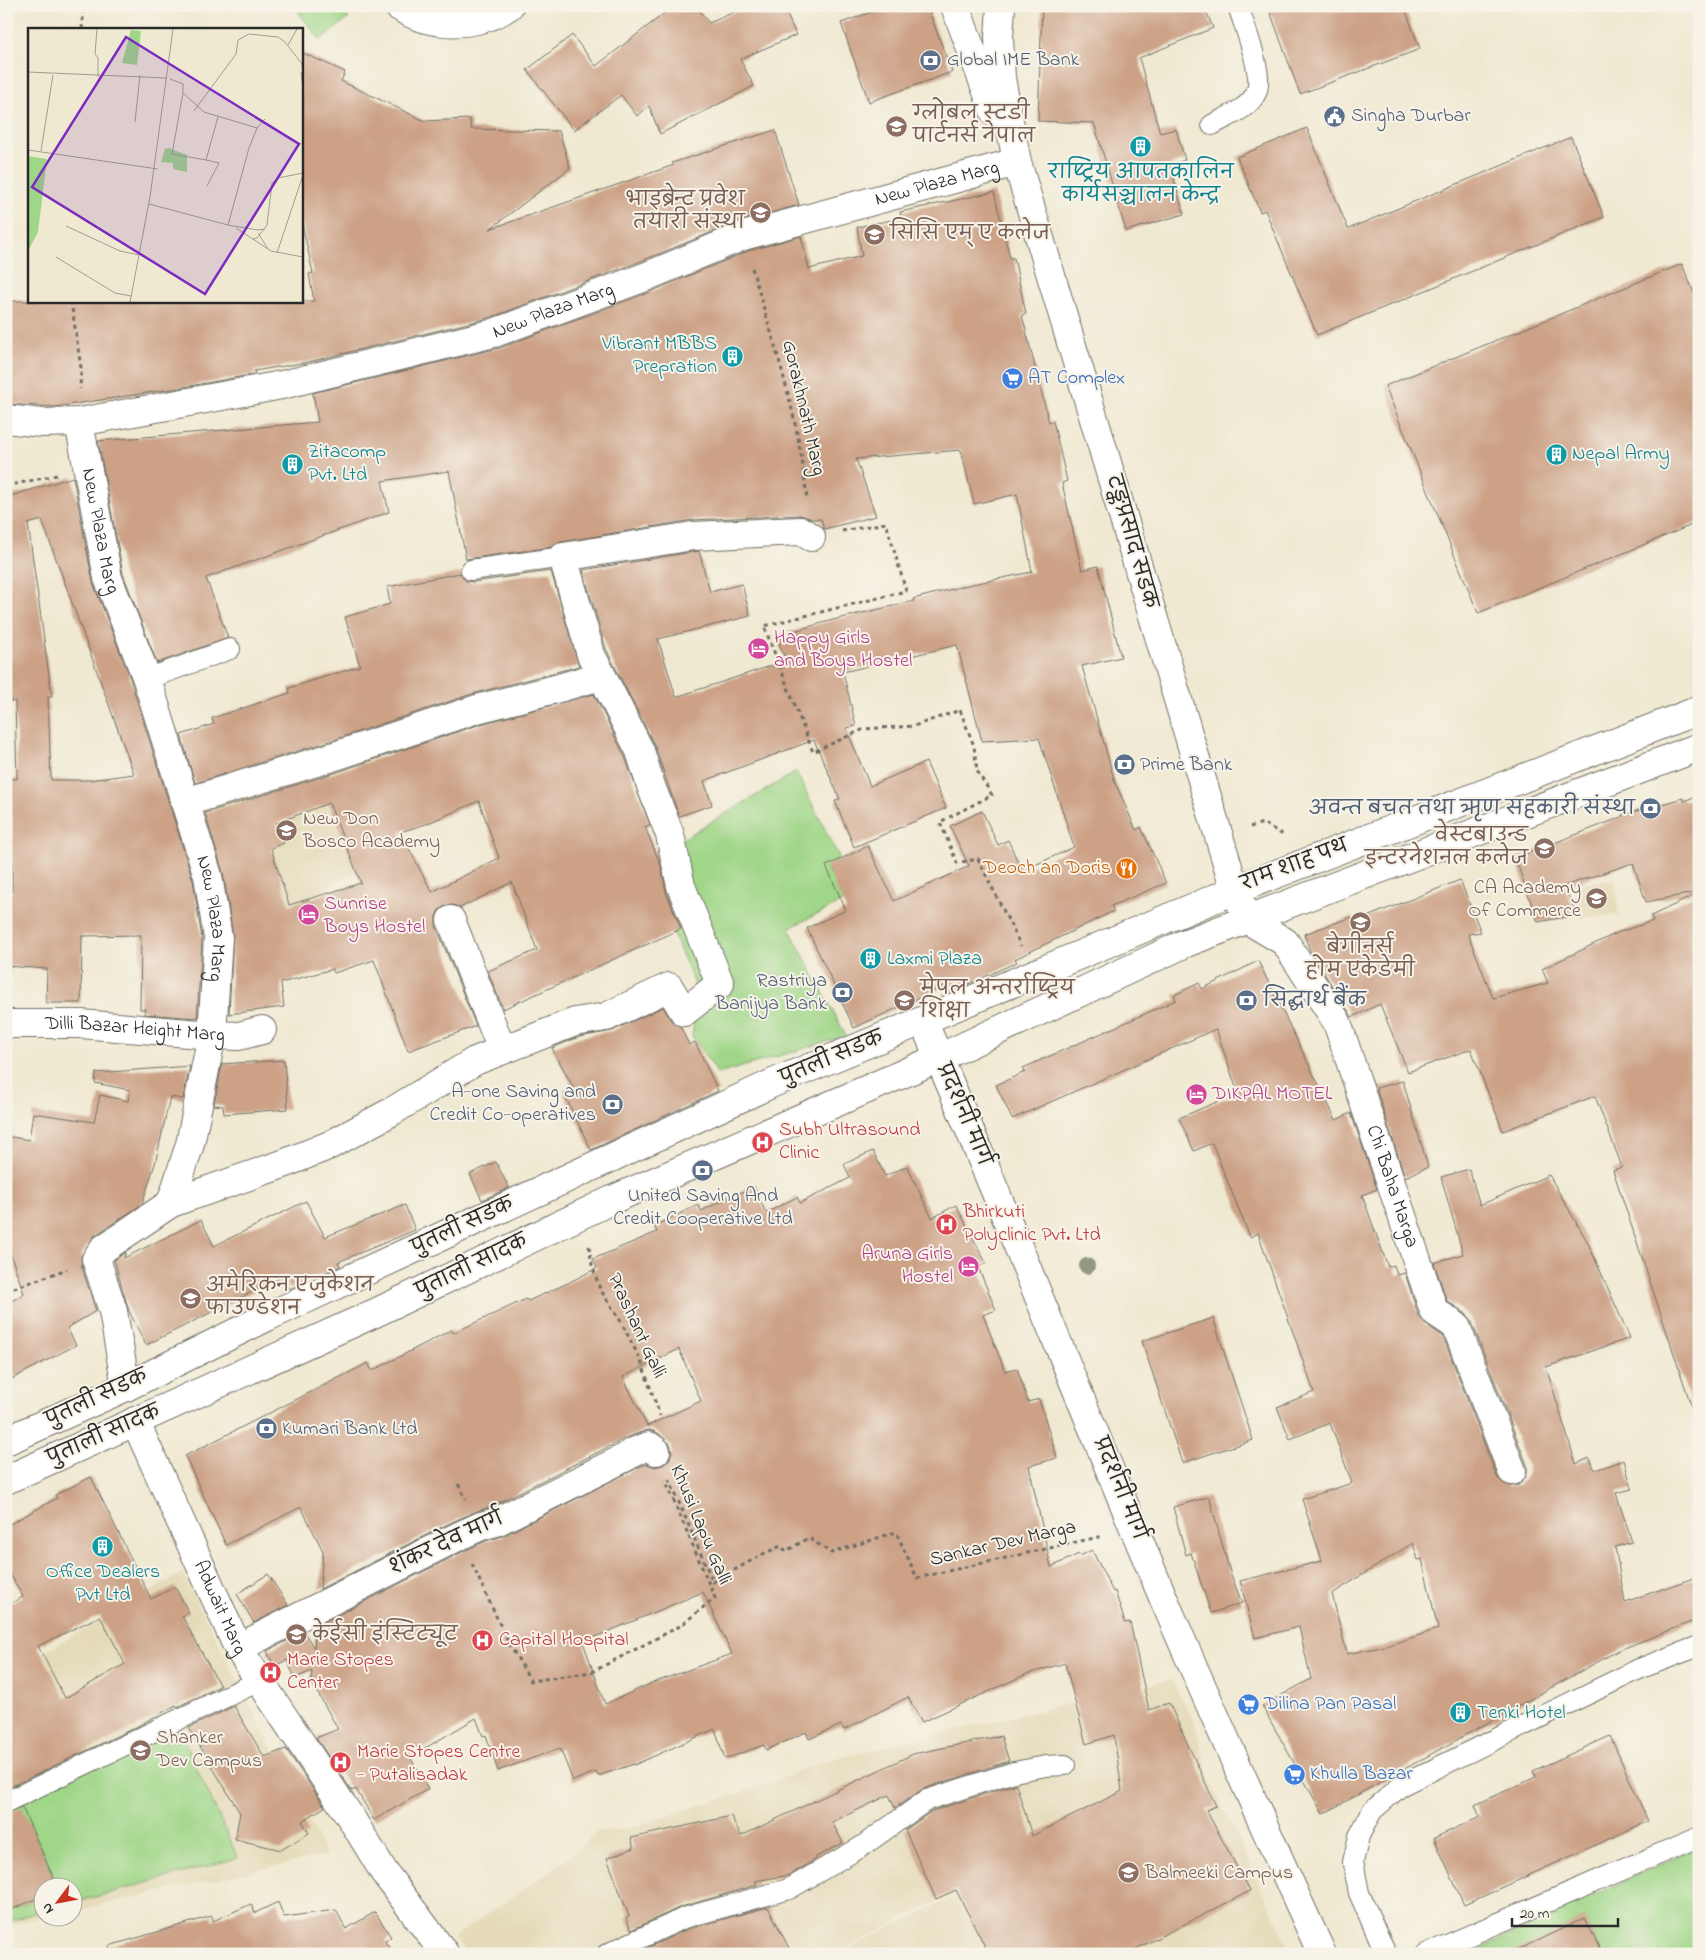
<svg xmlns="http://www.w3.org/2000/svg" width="1705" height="1960" font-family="'Indie Flower','Playpen Sans Deva',sans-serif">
  <rect width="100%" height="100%" fill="#f7f3e8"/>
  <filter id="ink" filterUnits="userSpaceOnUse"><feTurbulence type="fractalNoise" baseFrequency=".02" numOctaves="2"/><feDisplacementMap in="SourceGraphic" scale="10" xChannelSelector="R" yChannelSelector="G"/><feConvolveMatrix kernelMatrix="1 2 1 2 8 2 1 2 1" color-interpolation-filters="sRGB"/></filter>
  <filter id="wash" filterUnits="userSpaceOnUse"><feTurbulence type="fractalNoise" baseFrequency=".0096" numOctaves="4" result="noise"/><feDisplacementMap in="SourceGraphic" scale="20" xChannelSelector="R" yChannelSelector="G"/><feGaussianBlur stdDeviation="1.12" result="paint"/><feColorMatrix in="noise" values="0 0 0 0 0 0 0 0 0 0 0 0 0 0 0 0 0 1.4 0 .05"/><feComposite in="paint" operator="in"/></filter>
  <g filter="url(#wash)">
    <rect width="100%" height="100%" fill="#f0e9d2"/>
    <path fill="#e5dbba" d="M347,762L384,855L281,914L230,933L194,806Z
      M1615,880L1619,915L1579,918L1576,884Z
      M183,1573L326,1855L73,1911L72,1888H42V1917L6,1926V1674Z
      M1171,1680L1194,1720L1209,1777L1292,1954H841L887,1929L1079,1837L903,1918L836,1954H468L454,1937L566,1860L598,1831L623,1830L773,1782L820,1762Z"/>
    <path fill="#9fd687" stroke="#658059" d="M294,6H338L349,18L320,40Z
      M796,772L839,857L827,870L846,900L789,928L846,1036L718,1074L692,1036L697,1004L695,985L664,912L652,857Z
      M179,1730L238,1858L73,1903L72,1888L58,1887L26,1817L6,1825V1807Z
      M1699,1846V1954H1469Z
      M42,1896V1911L6,1922V1912Z"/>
    <g id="blocks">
      <path fill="#cca186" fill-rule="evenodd" d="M674,6H696L709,23L748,6H783L796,35L740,59L754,86L660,134L649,106L637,116L621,95L574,130L527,70L572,35L596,66Z
        M888,6H927L952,72L869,102L841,23Z
        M1042,6H1204L1213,28L1139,58L1160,133L1176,129L1185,160L1170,165L1184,214L1126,231L1094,123L1038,121Z
        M1268,6H1404L1420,49L1300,94Z
        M301,52L345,72L341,81L425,121L470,119L471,129L559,131L570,168L490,229L674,165L672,163L775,130L799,205L737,222L639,262L489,318L308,362L254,371L255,374L179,388L55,407L6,404V301H314L309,274L313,273L301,219Z
        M1307,128L1348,229L1571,137L1604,217L1317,335L1265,210L1260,212L1237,157Z
        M994,192L1010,258H1014L1026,314L1022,315L1049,422L1053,421L1067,481L1062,483L1082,570L1098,566L1121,657L1082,666L1115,782L1136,830L1141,827L1166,883L1111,906L1114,911L1015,959L1017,962L971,983L950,992L947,985L854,1028L807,928L846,910L826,866L868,846L894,901L969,866L950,826L982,811L998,845L1008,840L1022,871L1074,847L1039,738L982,741L957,645L843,672L856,726L846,728L870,786L926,762L946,808L854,847L835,801L840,799L814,740L704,781L712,805L679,816L654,744L606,649L583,570L699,551L710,592L742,584L750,616L658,639L676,697L786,661L776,636L833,620L914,601L913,599L968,585L1032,572L1017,494L974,504L961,450L856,459L876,516L824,529L821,519H812L800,515L692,520L561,542L552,547L466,559L449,471L382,481L389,512L206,578L228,638L157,663L123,574L98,441L318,422L313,393L499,348L650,292L748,251L801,236L809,269L862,256L857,227L902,218L900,212Z
        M1682,264L1699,305V522L1478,613L1385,386Z
        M73,477L93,583L129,675L193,880L202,939L197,1018L144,1014L145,1009H140L141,935L82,936L81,1003H46L47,969L6,966V891L12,892V815L6,814V779H17L15,701L11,702L6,664V495H14ZM42,520L134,774L89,780H51L48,697H52L28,524Z
        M551,571L579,666L472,694L324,743L195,783L181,735L214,724L212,718L290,693L289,688L360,666L345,617L390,604L387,587L460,573L466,581L473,582Z
        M594,694L625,757L650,825L645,827L661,866L666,892L681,929L503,1009L488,971L537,950L512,882L460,908L453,905L445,906L439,910L436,917V926L476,1026L408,1051L374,960L334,973L333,969L281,983L284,1007L229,1014L233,936L223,872L205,813L334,773L481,724ZM479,801L499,858L432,892L400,832L426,824ZM329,803L361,883L289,905L271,848L284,843L276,823Z
        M1699,795V892L1646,902L1633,863L1564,886L1577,915L1538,922L1515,858L1622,817V815L1683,798L1684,801Z
        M1460,880L1481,932L1468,934L1493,998L1548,983L1542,969L1619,932L1653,921L1651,916L1699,893V1410L1693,1411L1613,1170L1622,1167L1595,1096L1503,1131L1471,1049L1408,1072L1380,1004L1352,1017L1311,953L1304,934L1352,917L1354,922Z
        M1258,961L1336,1120L1351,1113L1377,1189L1362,1195L1388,1267L1394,1265L1397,1275L1405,1273L1419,1317L1425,1324L1443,1336L1497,1477L1503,1483L1510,1486L1518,1485L1524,1480L1527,1473V1465L1471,1320L1465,1313L1447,1301L1434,1263L1463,1254L1441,1177L1469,1169L1480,1205L1549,1175L1587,1241L1630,1338L1546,1367L1576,1464L1589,1458L1595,1470L1624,1460L1632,1489L1616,1493L1632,1542L1615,1547L1625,1602L1699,1576V1619L1619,1650L1323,1814L1262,1706L1311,1679L1299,1627L1255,1638L1240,1581L1322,1561L1302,1499L1352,1483L1330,1423L1290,1439L1277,1407L1314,1392L1258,1233L1250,1237L1212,1143L1194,1151L1179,1118L1238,1093L1216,1029L1012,1119L996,1085L1025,1072L1023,1068L1176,1000L1174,995L1199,983L1202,989ZM1413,1543L1418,1560L1422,1559L1438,1629L1386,1646L1347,1654L1332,1594Z
        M663,1007L671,1020L680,1026L689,1045L695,1042L718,1091L591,1150L564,1094L574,1089L552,1048L579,1037L612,1031Z
        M284,1060L288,1109L224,1114L223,1106L214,1105L222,1064Z
        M190,1066L183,1099L170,1097L155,1164L142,1204L94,1236L81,1256V1264L96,1311L67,1328L76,1345L6,1382V1304L24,1294L6,1241V1136L29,1140L33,1113L94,1122L100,1095L128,1101L130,1090L95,1083L96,1073Z
        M1403,1081L1428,1167L1405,1177L1376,1088Z
        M873,1151L885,1176L907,1166L932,1218L956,1205L986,1263L978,1267L996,1310L983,1315L1005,1371L1017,1368L1028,1402L1039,1399L1057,1458L1029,1466L1051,1567L1079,1554L1080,1556L1092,1550L1113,1592L1115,1591L1125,1623L1130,1622L1149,1710L1169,1703L1216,1806L1206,1810L1250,1891L1126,1954H989L956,1890L936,1899L905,1830L932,1811L1016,1784L1032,1836L1122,1791L1114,1735L1086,1744L1065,1663L1027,1674L922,1722L908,1697L844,1730L841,1725L809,1739L806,1732L766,1750L764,1745L725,1759L715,1729L634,1765V1764L598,1776L596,1772L573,1781L560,1748L498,1771L486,1735L483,1736L476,1718L410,1757L428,1789L374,1820L356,1789L352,1791L316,1738L338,1729L311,1681L312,1671L295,1678L287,1660L274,1666L267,1651L304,1632L314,1648L316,1626L466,1550L486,1541L503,1536L641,1466L647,1464L655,1467L663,1465L669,1460L672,1452L670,1444L658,1433L651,1430L644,1431L628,1437L490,1507L475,1512L452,1522L320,1589L323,1551L301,1507L226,1545L185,1456L368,1363L372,1371L451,1330L453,1333L526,1299L528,1301L568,1283L597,1268L593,1259L657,1232L654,1226L698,1205L701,1211L754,1186L766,1213L797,1197L800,1203L850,1178L844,1164ZM679,1349L701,1401L647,1426L623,1377ZM703,1592L732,1654L650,1684L605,1704L583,1642Z
        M496,1162L509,1188L482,1200L470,1174Z
        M306,1201L325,1237L405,1205L415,1230L338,1262L340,1266L290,1289L284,1276L146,1345L129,1311L114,1260L126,1252L124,1258L201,1220L214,1246Z
        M1213,1318L1253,1440L1182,1463L1142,1341Z
        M91,1477L151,1599L175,1587L189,1613L182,1616L220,1686L177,1707L176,1705L136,1727L6,1789V1606L23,1597L6,1566V1526L57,1498L55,1495ZM100,1616L125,1664L65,1698L38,1646Z
        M1209,1497L1230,1572L1242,1603L1211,1613L1191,1553L1186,1555L1173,1507Z
        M268,1574L288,1605L254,1623L237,1594Z
        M234,1706L264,1757L286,1749L325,1807L302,1821L309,1833L281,1850L235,1839L240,1813L189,1728Z
        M1001,1736L1009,1761L923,1789L895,1808L889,1795L832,1822L843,1843L816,1857V1859L790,1875L755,1881L757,1885L681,1907L631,1930L626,1918L629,1916L607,1858L634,1848L631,1838L731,1816L741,1836L913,1754Z
        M1610,1736L1648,1821L1464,1905L1434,1838L1480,1817L1475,1805L1536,1777L1533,1771Z
        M22,1807L58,1888H42V1896L6,1912V1814Z
        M278,1902L284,1917L336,1910L346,1929L375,1912L391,1937L385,1941L393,1954H110L109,1946L212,1916L213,1921L251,1904L255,1913Z
        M768,1907L792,1954H642L641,1951L688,1929Z
        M1585,1918L1602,1954H1509Z"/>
    </g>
  </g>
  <g filter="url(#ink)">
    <use href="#blocks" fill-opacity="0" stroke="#706e65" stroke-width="1"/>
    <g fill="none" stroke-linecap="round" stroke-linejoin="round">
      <defs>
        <path id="lane" d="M1212,125C1226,117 1249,109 1256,93C1265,76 1244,26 1238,6
          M471,570L563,557
          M147,679L230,649
          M6,1802L259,1681
          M607,1954L684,1918L789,1889L861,1847L927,1800L1014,1772L1046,1766L1065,1765
          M1386,1954L1359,1893L1353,1862L1359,1836L1372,1811L1402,1785L1639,1669L1699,1646
          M1426,1954L1699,1837"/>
        <g id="street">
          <path d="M398,6C430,28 477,28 509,6"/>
          <path id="s1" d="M6,419L42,423L79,422L282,385L494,333L645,277L743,236L1017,162"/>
          <path id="s2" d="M79,422L108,578L147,679L208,876L218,938L212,1035L190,1144L171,1203L103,1249L96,1259L113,1311L126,1387"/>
          <path d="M186,802L329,758L477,709L559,688L590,679L601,674L591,655L563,557L693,536L801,531L811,537"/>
          <path d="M451,920L502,1050"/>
          <path id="s3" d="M1248,920L1285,942L1337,1022L1434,1311L1456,1326L1512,1471"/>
          <path id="s4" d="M6,1024H81L212,1035L239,1036L262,1030"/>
          <path d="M171,1203L283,1164L330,1145L391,1112L475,1061L575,1022L606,1017L669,987L684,1012L720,984L681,886L670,835L651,786L640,751L601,674"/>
          <path id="s5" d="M135,1421L238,1648L351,1818L384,1872L445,1954"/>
          <path d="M238,1648L459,1536L481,1526L496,1522L628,1456L633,1452L649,1446L656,1451"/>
        </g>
        <path id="secondary" d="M955,6L995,113
          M1001,6L999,38L1001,78L1017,162L1235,890L1248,920
          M923,1021C1006,1211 1081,1404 1162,1595C1214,1716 1268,1835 1322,1954"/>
        <path id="primary" d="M6,1441L126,1387L267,1317L773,1083L1235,890L1699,710
          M6,1480L375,1313L614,1199L939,1058L1186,943L1699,747"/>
      </defs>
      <use href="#lane" stroke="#706e65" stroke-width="22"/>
      <use href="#street" stroke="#706e65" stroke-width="30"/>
      <use href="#secondary" stroke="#706e65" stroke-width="30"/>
      <use href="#primary" stroke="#706e65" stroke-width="30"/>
      <path stroke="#706e65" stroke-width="3" stroke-dasharray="4 4" stroke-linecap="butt" d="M82,29L84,6
        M752,268C774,344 800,420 807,500
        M71,301L81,368L80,389
        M6,486L57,475
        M842,531L886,523L906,591L764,626L813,752L864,729L914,726L960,710L974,746L977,771L992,795L940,822L957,863L978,859L1021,946
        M1250,827L1263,823L1285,836
        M589,1246L592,1265L600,1289L620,1320L641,1361L660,1416
        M6,1291L67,1269
        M669,1479L713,1582L763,1554L781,1546L786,1551L809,1538L831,1553L896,1532L917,1578L1103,1536
        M458,1484L466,1499
        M472,1564L508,1642L531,1681L592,1672L680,1626L715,1598L665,1480"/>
      <use href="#lane" stroke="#fff" stroke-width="20"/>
      <use href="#street" stroke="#fff" stroke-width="28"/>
      <use href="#secondary" stroke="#fff" stroke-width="28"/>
      <use href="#primary" stroke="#fff" stroke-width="28"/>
    </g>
    <circle fill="#949883" cx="1087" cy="1266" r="8"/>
  </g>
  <defs>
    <symbol id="bank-disc" viewBox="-11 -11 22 22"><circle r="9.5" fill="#5c6f8a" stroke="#f7f3e8"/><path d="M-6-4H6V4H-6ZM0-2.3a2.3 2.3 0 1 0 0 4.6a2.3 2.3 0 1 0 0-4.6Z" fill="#fff"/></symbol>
    <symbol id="civic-disc" viewBox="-11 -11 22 22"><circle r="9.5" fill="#5c6f8a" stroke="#f7f3e8"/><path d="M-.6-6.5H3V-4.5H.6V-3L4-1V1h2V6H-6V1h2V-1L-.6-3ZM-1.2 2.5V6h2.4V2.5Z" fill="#fff"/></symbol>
    <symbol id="school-disc" viewBox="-11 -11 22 22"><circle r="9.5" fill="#8d6e63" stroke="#f7f3e8"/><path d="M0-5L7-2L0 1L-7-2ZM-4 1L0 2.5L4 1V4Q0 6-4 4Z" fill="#fff"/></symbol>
    <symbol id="building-disc" viewBox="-11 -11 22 22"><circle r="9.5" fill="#0f9aa8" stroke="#f7f3e8"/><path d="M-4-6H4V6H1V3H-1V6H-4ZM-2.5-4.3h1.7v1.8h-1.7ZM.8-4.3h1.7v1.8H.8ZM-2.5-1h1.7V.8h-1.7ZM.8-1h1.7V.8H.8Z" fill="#fff"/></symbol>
    <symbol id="university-disc" viewBox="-11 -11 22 22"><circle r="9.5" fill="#8d6e63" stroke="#f7f3e8"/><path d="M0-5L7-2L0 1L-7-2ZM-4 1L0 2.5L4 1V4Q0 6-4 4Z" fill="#fff"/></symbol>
    <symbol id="supermarket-disc" viewBox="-11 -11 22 22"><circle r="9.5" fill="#3f7fe0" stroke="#f7f3e8"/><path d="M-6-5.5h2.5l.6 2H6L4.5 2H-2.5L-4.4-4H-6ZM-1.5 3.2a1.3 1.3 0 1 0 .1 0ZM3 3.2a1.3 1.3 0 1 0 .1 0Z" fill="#fff"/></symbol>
    <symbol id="hotel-disc" viewBox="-11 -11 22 22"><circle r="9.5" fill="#d1479c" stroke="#f7f3e8"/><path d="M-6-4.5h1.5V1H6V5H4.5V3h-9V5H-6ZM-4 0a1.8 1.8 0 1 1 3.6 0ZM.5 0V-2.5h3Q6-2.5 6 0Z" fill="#fff"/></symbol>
    <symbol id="restaurant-disc" viewBox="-11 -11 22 22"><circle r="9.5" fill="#e8710a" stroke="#f7f3e8"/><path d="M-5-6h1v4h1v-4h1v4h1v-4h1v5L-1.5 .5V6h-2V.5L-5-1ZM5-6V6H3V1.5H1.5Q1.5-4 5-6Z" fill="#fff"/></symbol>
    <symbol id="hospital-disc" viewBox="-11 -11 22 22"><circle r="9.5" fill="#e0444e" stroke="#f7f3e8"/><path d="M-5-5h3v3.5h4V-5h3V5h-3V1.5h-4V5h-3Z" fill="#fff"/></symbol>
  </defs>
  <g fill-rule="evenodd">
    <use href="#bank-disc" x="918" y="48" width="25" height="25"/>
    <use href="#civic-disc" x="1322" y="104" width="25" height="25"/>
    <use href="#school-disc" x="884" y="114" width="25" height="25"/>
    <use href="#building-disc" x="1128" y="134" width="25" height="25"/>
    <use href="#school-disc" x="748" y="200" width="25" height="25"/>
    <use href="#university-disc" x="862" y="222" width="25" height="25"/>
    <use href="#building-disc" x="720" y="344" width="25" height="25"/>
    <use href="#supermarket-disc" x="1000" y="366" width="25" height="25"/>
    <use href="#building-disc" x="1544" y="442" width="25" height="25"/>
    <use href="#building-disc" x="280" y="452" width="25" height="25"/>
    <use href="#hotel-disc" x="746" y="636" width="25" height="25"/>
    <use href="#bank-disc" x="1112" y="752" width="25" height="25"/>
    <use href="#bank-disc" x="1638" y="796" width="25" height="25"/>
    <use href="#school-disc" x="274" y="818" width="25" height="25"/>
    <use href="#university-disc" x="1532" y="836" width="25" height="25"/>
    <use href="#restaurant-disc" x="1114" y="856" width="25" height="25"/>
    <use href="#university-disc" x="1584" y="886" width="25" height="25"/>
    <use href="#hotel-disc" x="296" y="902" width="25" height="25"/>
    <use href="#school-disc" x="1348" y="910" width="25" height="25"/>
    <use href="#building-disc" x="858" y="946" width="25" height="25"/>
    <use href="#bank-disc" x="830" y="980" width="25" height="25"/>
    <use href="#university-disc" x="892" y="988" width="25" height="25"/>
    <use href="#bank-disc" x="1234" y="988" width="25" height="25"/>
    <use href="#hotel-disc" x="1184" y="1082" width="25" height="25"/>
    <use href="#bank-disc" x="600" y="1092" width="25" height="25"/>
    <use href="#hospital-disc" x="750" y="1130" width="25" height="25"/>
    <use href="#bank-disc" x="690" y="1158" width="25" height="25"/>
    <use href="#hospital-disc" x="934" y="1212" width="25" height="25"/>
    <use href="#hotel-disc" x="956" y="1254" width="25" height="25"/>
    <use href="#school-disc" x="178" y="1286" width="25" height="25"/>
    <use href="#bank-disc" x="254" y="1416" width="25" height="25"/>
    <use href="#building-disc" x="90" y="1534" width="25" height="25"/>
    <use href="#school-disc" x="284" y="1622" width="25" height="25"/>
    <use href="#hospital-disc" x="470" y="1628" width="25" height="25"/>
    <use href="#hospital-disc" x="258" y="1660" width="25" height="25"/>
    <use href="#supermarket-disc" x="1236" y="1692" width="25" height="25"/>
    <use href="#building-disc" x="1448" y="1700" width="25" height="25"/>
    <use href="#university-disc" x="128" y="1738" width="25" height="25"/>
    <use href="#hospital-disc" x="328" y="1750" width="25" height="25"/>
    <use href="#supermarket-disc" x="1282" y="1762" width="25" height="25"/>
    <use href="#university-disc" x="1116" y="1860" width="25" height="25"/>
  </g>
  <g text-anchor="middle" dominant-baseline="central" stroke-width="4" stroke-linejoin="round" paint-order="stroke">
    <g font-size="20" fill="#4e5e75" stroke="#f7f3e8" text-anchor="start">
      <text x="947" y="60">Global IME Bank</text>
      <text x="1351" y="116">Singha Durbar</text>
      <text x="1140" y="765">Prime Bank</text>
      <text x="1635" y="809" text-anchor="end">अवन्त बचत तथा ऋण सहकारी संस्था</text>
      <text x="827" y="981" text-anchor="end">Rastriya<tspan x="827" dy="23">Banijya Bank</tspan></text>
      <text x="1263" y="1001">सिद्धार्थ बैंक</text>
      <text x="596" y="1092" text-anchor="end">A-one Saving and<tspan x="596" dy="23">Credit Co-operatives</tspan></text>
      <text x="703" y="1196" text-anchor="middle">United Saving And<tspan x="703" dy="23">Credit Cooperative Ltd</tspan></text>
      <text x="282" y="1429">Kumari Bank Ltd</text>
    </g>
    <g font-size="20" fill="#785e54" stroke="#f7f3e8" text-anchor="start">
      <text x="913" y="114">ग्लोबल स्टडी<tspan x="913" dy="23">पार्टनर्स नेपाल</tspan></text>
      <text x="745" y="200" text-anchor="end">भाइब्रेन्ट प्रवेश<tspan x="745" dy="23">तयारी संस्था</tspan></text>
      <text x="890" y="234">सिसि एम् ए कलेज</text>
      <text x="303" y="819">New Don<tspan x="303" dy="23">Bosco Academy</tspan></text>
      <text x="1528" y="836" text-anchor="end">वेस्टबाउन्ड<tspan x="1528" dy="23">इन्टरनेशनल कलेज</tspan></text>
      <text x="1581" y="888" text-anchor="end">CA Academy<tspan x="1581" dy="23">Of Commerce</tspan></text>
      <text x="1360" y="948" text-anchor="middle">बेगीनर्स<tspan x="1360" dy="23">होम एकेडेमी</tspan></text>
      <text x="920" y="989">मेपल अन्तर्राष्ट्रिय<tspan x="920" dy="23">शिक्षा</tspan></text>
      <text x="206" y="1286">अमेरिकन एजुकेशन<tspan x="206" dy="23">फाउण्डेशन</tspan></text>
      <text x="312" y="1635">केईसी इंस्टिट्यूट</text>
      <text x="156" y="1738">Shanker<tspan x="156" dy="23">Dev Campus</tspan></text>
      <text x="1145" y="1873">Balmeeki Campus</text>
    </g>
    <g font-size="20" fill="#0d838f" stroke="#f7f3e8" text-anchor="start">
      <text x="1141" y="173" text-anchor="middle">राष्ट्रिय आपतकालिन<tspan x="1141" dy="23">कार्यसञ्चालन केन्द्र</tspan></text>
      <text x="717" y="344" text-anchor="end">Vibrant MBBS<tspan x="717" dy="23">Prepration</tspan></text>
      <text x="308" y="452">Zitacomp<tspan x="308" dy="23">Pvt. Ltd</tspan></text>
      <text x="1572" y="454">Nepal Army</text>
      <text x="887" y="959">Laxmi Plaza</text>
      <text x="103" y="1572" text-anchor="middle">Office Dealers<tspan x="103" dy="23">Pvt Ltd</tspan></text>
      <text x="1477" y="1713">Tenki Hotel</text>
    </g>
    <g font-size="20" fill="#2b2b2b" stroke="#f7f3e8">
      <text stroke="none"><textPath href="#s1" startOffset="966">New Plaza Marg</textPath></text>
      <text stroke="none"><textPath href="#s1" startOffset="561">New Plaza Marg</textPath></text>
      <text transform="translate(803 408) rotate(77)">Gorakhnath Marg</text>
      <text stroke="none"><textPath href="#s2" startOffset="111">New Plaza Marg</textPath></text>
      <text transform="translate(1131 542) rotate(74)">टङ्कप्रसाद सडक</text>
      <text transform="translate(1295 866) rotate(-21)">राम शाह पथ</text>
      <text stroke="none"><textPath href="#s2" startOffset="516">New Plaza Marg</textPath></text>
      <text stroke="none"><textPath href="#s4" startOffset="129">Dilli Bazar Height Marg</textPath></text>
      <text transform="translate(832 1059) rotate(-23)">पुतली सडक</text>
      <text transform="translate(963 1115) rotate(67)">प्रदर्शनी मार्ग</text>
      <text stroke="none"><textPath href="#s3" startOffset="312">Chi Baha Marga</textPath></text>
      <text transform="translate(463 1227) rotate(-25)">पुतली सडक</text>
      <text transform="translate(472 1267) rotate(-26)">पुताली सादक</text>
      <text transform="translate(636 1326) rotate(65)">Prashant Galli</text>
      <text transform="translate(97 1399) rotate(-25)">पुतली सडक</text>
      <text transform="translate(104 1436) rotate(-24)">पुताली सादक</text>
      <text transform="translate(1119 1489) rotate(68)">प्रदर्शनी मार्ग</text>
      <text transform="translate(700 1525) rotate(67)">Khusi Lapu Galli</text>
      <text transform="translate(447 1544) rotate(-25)">शंकर देव मार्ग</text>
      <text transform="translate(1003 1544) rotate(-13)">Sankar Dev Marga</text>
      <text stroke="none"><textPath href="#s5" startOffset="205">Adwait Marg</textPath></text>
    </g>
    <g font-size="20" fill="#366cbe" stroke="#f7f3e8" text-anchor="start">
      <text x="1028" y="378">AT Complex</text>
      <text x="1264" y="1704">Dilina Pan Pasal</text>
      <text x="1310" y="1774">Khulla Bazar</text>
    </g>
    <g font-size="20" fill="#b23c85" stroke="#f7f3e8" text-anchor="start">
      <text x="774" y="638">Happy Girls<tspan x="774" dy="23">and Boys Hostel</tspan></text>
      <text x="324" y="904">Sunrise<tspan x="324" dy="23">Boys Hostel</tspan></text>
      <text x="1212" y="1094">DIKPAL MOTEL</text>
      <text x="953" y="1254" text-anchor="end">Aruna Girls<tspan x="953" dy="23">Hostel</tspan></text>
    </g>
    <g font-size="20" fill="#c56008" stroke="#f7f3e8" text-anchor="end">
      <text x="1111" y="868">Deoch an Doris</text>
    </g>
    <g font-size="20" fill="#be3a42" stroke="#f7f3e8" text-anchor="start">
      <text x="779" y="1130">Subh Ultrasound<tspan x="779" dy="23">Clinic</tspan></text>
      <text x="963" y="1212">Bhirkuti<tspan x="963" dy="23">Polyclinic Pvt. Ltd</tspan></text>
      <text x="499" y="1640">Capital Hospital</text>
      <text x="287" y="1660">Marie Stopes<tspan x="287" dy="23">Center</tspan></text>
      <text x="357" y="1752">Marie Stopes Centre<tspan x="357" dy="23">- Putalisadak</tspan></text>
    </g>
  </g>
  <g transform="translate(28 28)">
    <rect width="275" height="275" fill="#f0e9d2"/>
    <path d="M103,2L113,3L109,37L94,35ZM141,120L159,127V144L145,141V135L133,134L137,121ZM0,128L19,131L10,204L0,223Z" fill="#9fd687"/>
    <path fill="none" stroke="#a19d8f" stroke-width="1" d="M69,1L67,26L70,30V49M260,17L269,1M0,44L138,50M273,44L275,60M142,51L155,56V65L176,84L229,100M155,65L144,126L178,132M166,83L208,26L210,12L221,6L250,9L257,14L274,36L275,45M107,94L112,47M0,122L130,141M13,123L25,47M179,158L191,135L178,132L190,89M121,176L200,197L230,202L237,201M200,197L221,120L229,100L237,91M38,198L92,223L111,227M208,200L243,223L275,229M230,205L240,221M225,211L229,210L239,197L244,155L250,150L275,145M249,225L275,147M28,229L87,265L103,268M102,274L122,169L145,1"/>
    <path fill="#7b2cbf" fill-opacity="0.15" stroke="#7b2cbf" stroke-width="2.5" d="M98,9L271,116L177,266L4,159Z"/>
    <rect width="275" height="275" fill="none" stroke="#2b2b2b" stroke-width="2.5"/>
  </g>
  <rect width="1705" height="1960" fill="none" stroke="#f7f3e8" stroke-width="25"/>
  <g transform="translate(58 1902) rotate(238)"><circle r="24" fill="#f7f3e8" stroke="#a5a39c"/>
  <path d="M0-4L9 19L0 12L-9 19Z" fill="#c8321e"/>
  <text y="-8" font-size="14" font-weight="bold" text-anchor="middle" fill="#2b2b2b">N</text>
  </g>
  <path d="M1512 1918v8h106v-8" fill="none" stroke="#2b2b2b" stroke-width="2.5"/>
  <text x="1520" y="1918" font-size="15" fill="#2b2b2b" stroke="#f7f3e8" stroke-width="4" paint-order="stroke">20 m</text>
</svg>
